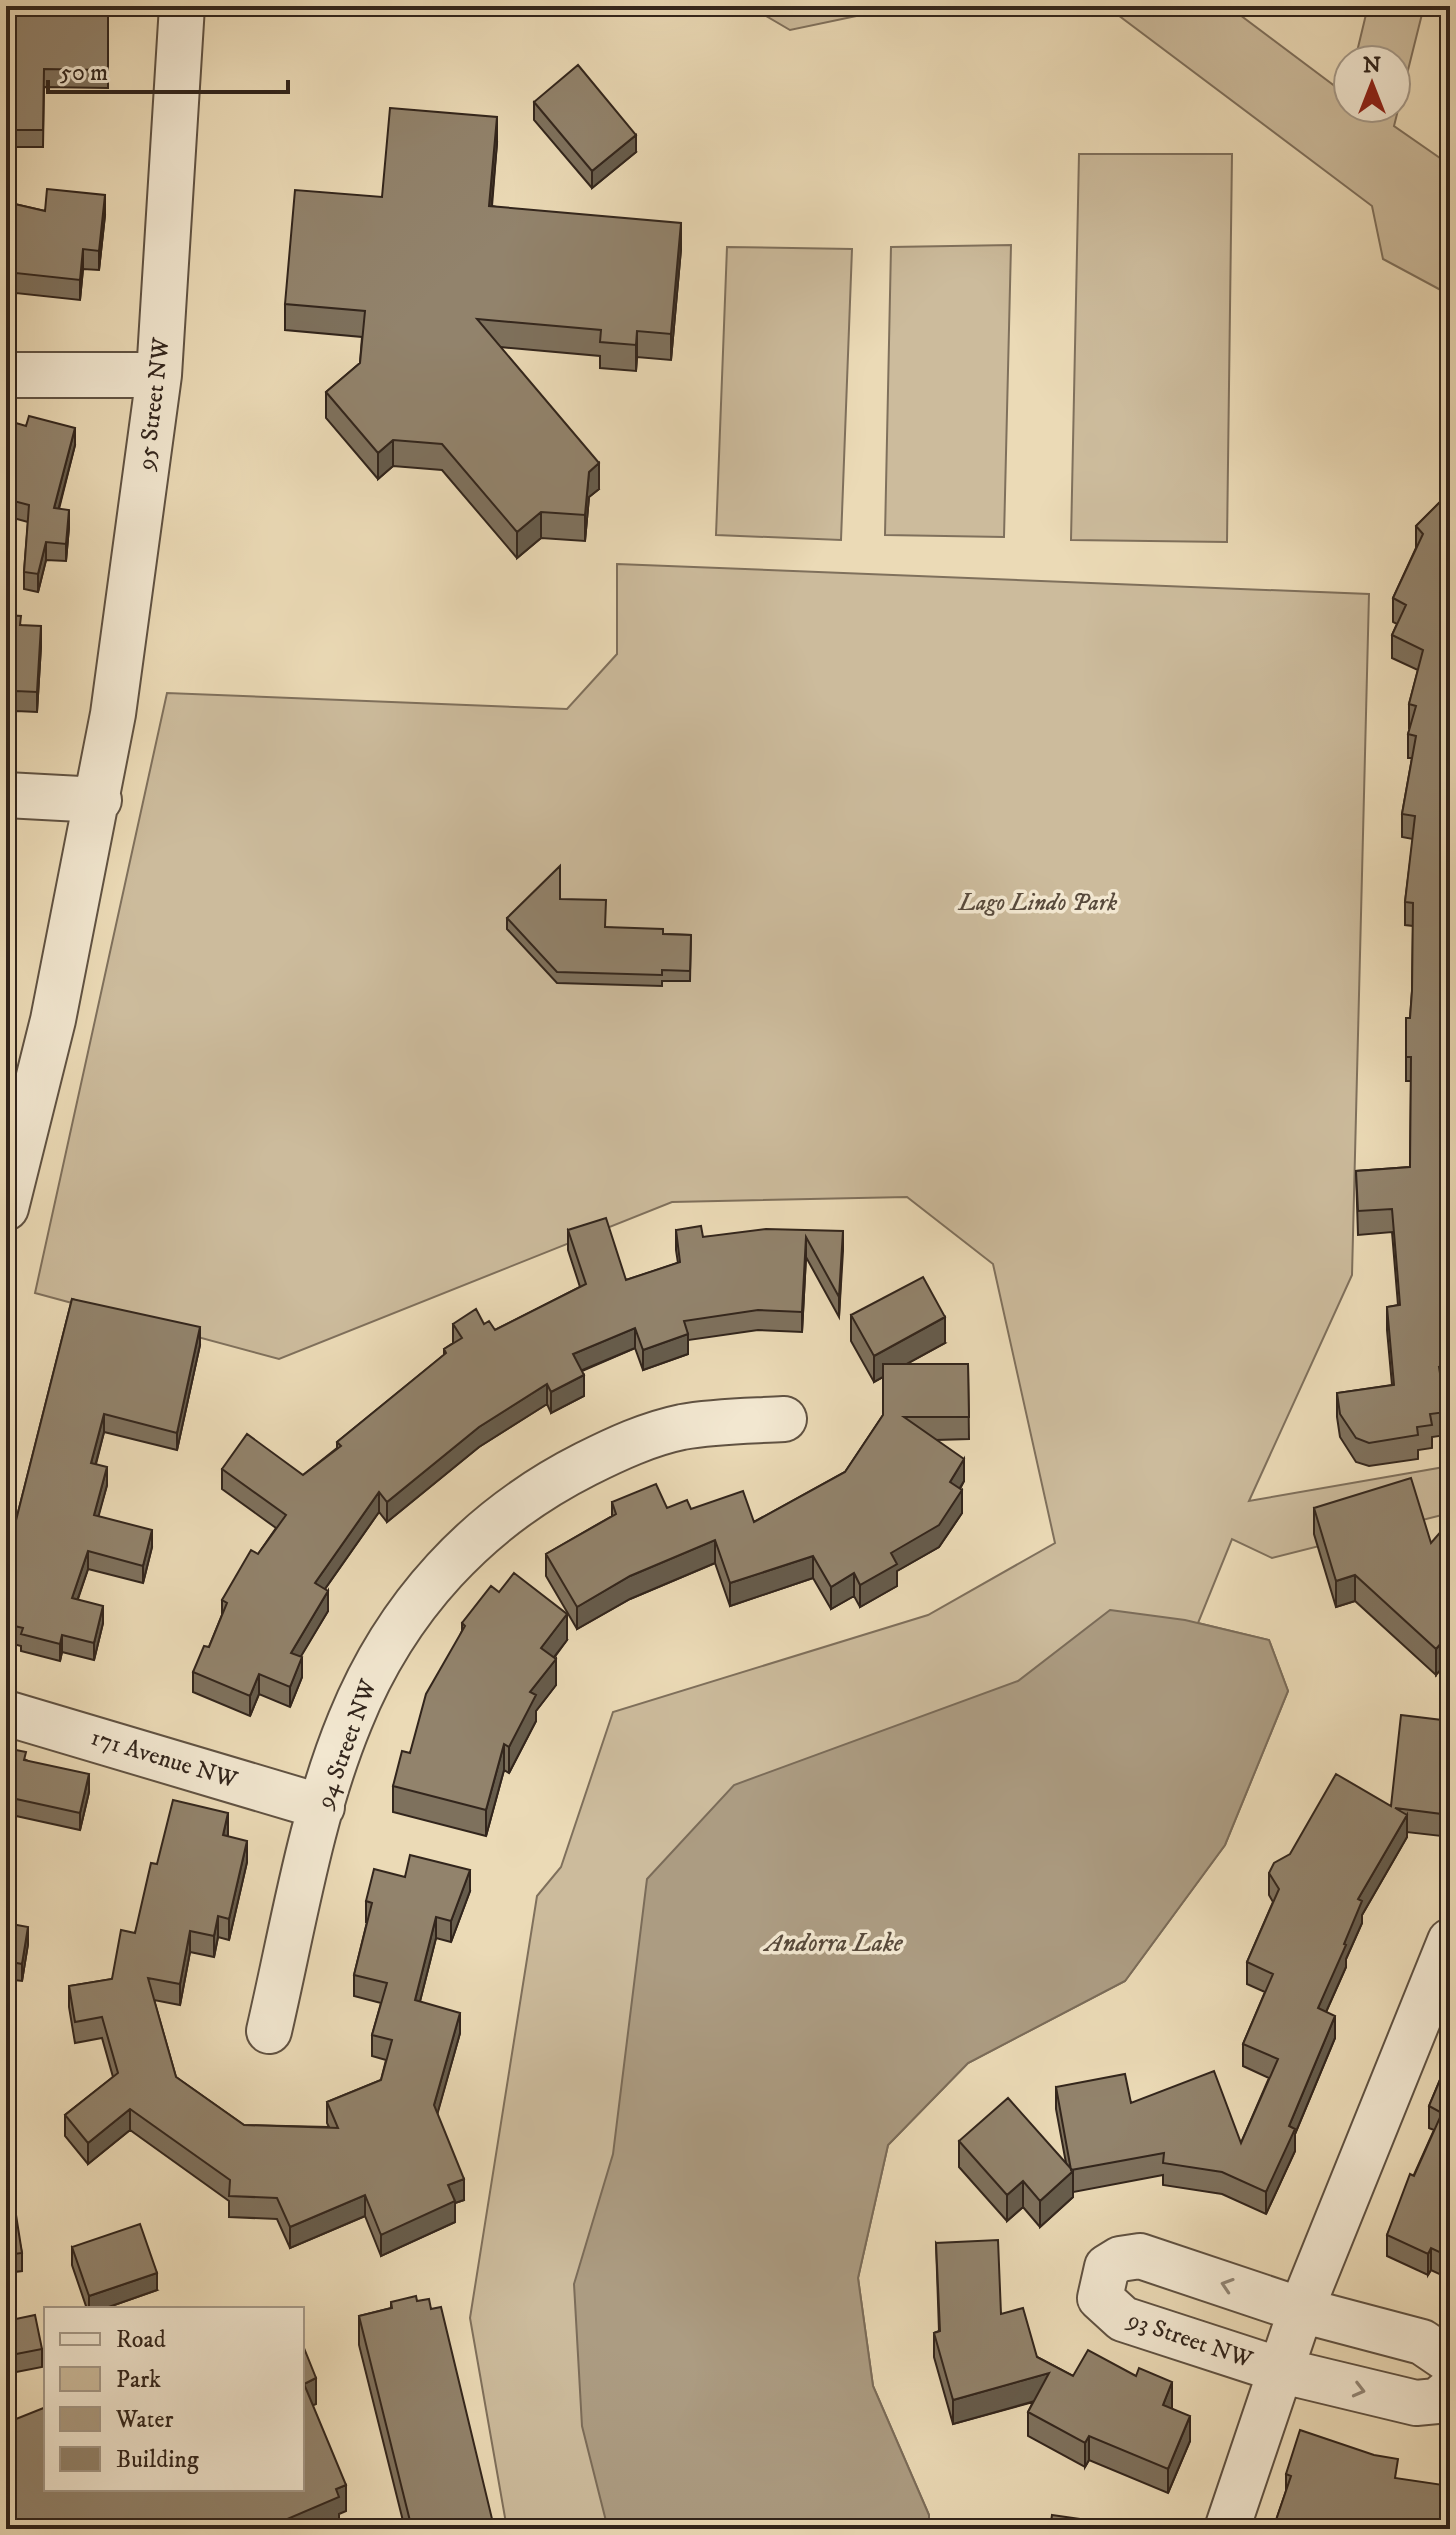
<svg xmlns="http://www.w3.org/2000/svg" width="1456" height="2535" font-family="'IM FELL DW Pica',serif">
  <rect width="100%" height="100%" fill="#ebdab6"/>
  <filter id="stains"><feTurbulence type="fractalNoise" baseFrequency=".0025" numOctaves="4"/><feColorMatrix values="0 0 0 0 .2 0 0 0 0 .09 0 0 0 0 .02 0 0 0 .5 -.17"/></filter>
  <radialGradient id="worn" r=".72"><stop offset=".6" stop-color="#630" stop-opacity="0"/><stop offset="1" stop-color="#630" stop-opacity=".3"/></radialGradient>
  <path fill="#ccbb9c" stroke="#7f705c" stroke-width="2" d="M749,6H904L790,30Z
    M1106,6H1228L1348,96V108H1396V60H1355L1368,6H1424L1394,126L1450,165V295L1383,259L1372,206Z
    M1079,154H1232L1227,542L1071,540Z
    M1011,245L1004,537L885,535L891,247Z
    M727,247L852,249L841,540L716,535Z
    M617,564L1369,594L1352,1275L1249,1501L1450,1466V1513L1272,1558L1232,1539L1198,1623L1269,1640L1288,1691L1225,1845L1125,1981L968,2063L888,2145L858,2278L873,2386L929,2515V2529H507L470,2318L537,1896L561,1867L613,1712L928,1615L1055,1543L993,1264L907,1197L672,1202L279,1359L35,1293L167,693L567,709L617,654Z"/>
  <path fill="#ac9c82" stroke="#7b6c59" stroke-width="2" d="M1110,1610L1185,1620L1269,1640L1288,1691L1225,1845L1125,1981L968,2063L888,2145L858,2278L873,2386L929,2515V2529H608L582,2426L574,2284L613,2154L647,1879L734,1785L1018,1681Z"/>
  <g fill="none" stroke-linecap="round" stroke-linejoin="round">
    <defs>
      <path id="minor" d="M6,375H159
        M6,795L99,800
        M6,1208L53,1020L113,714L159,375L182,6
        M6,1713L322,1807
        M269,2031C293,1928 310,1818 350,1721C396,1607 477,1519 586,1464C616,1449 648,1434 682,1427C715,1421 750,1421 784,1419
        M1450,2361L1422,2342L1301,2310L1140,2256L1120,2259L1107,2267L1100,2298L1123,2319L1283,2371L1416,2403L1437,2401L1450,2390
        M1227,2529L1301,2310L1450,1941"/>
    </defs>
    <use href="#minor" stroke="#605242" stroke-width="48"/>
    <use href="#minor" stroke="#f2e7d0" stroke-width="44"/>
  </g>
  <path fill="#7e715d" stroke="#32251c" stroke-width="2" d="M6,12L108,15V88L44,87L43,147H6Z
    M534,102L636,152L592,188L534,120Z
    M497,143L492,206L681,249L671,360L637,357L636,371L600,368V356L500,347L599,489L589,497L585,541L541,538L517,558L442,470L393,466L378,479L326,418V392L360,363L362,337L285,330V304L382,197Z
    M6,202L45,211L105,215L99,270L83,269L80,300L16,293L14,299L6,297Z
    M6,420L75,445L59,509L69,527L66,561L46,560L38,592L24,589V572L28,522L6,516Z
    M1450,492V1389L1442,1390L1446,1412V1435L1432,1437V1448L1418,1450V1459L1369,1466L1356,1462L1340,1437L1337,1417V1393L1392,1385L1387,1330V1307L1398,1305L1392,1232L1358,1235L1356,1171L1410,1167L1411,1081H1406V1018H1410L1412,991L1413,926L1405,925V902L1413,839L1402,837V814L1412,758H1408V734L1410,728H1409V704L1418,670L1392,658V635L1397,624L1393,622V598L1416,548V526Z
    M6,615L21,625L41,646L37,712L16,711L15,723H6Z
    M560,899L605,927L663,934L691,935L690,981H662V986L557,983L507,929V918Z
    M568,1230L626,1280L678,1263L676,1250V1230L703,1237L843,1231L839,1317L806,1257L802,1332L758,1330L688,1340V1354L643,1370L635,1348L582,1371L584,1396L551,1413L547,1404L479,1447L387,1522L379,1512L325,1589L328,1611L300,1657L302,1677L290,1707L259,1694L250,1716L193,1692V1672L209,1647L222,1615V1600L258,1554L276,1528L222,1489V1469L303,1475L337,1448V1442L444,1355V1349L453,1343V1324H484L495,1330L580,1287L568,1250Z
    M72,1299L200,1345L177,1450L104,1432L96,1464L107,1485L98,1516L152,1547L143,1583L88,1569L78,1599L103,1623L94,1660L62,1652L60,1661L21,1651V1646L6,1642V1578L7,1556Z
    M851,1315L945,1343L906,1364H968L969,1439L936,1440L964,1481L960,1489L962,1513L939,1547L897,1571V1586L860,1607L854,1596L831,1609L813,1578L730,1606L715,1563L630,1599L577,1629L546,1576V1554L612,1516V1502L667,1508L691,1509L754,1522L845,1472L883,1415V1377L874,1382L851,1341Z
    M1314,1508L1431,1543L1450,1534L1436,1675L1355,1601L1336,1607L1314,1534Z
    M462,1623L567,1640L554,1658L556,1685L536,1711V1721L509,1773L504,1770L486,1836L393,1812V1786L410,1753L462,1631Z
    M1450,1721V1837L1407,1832V1837L1362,1915V1923L1346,1959V1967L1326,2012L1335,2038L1295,2134V2151L1266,2214L1222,2194L1163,2185V2175L1073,2192V2197L1040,2227L1023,2207L1007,2221L959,2167V2141L1066,2163L1056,2109V2087L1131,2103L1241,2143L1269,2078L1243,2066V2044L1265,1992L1247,1984V1962L1273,1902L1269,1895V1873L1391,1806Z
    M6,1748L26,1760L89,1792L80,1830L16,1816L6,1863Z
    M228,1834V1836L247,1862L229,1940L218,1937L214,1957L190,1952L180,2005L154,2000L176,2077L244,2125L329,2127L327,2123V2102L381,2080L386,2060L372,2056V2035L381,2003L354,1996V1975L367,1922H366V1901L405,1877L470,1891L451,1942L436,1938L420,2001L460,2033L437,2114L464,2200L455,2203V2222L381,2256L365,2216L290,2248L277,2219L229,2217V2201L130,2130L88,2164L65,2136V2115L113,2077L102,2038L75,2043L69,2007V1986L112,1979L135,1933L157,1864Z
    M6,1924L28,1944L22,1981L6,1979Z
    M1450,2056V2279L1431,2270L1428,2275L1387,2256V2235L1434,2130L1429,2128V2106Z
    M6,2178L22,2253V2271L6,2273Z
    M936,2243L1001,2314L1037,2357L1073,2376L1172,2407V2408L1190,2441L1168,2493L1089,2460L1085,2467L1028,2436V2412L1033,2402L953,2424L934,2357V2333L939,2331Z
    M72,2247L157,2290L103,2309H87L72,2265Z
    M391,2302L493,2529H405L359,2345V2316L391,2308Z
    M6,2321L42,2349V2367L6,2374Z
    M1286,2474L1398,2479L1450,2529H1273L1286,2491Z"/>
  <path fill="#665c4c" stroke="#32251c" stroke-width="2" d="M497,117V143L489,232V206Z
    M636,135V152L592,188V171Z
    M105,195V215L99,270V251Z
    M681,223V249L671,360V334Z
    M83,249V269L80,300V280Z
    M16,273V293L14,299V279Z
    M637,331V357L636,371V345Z
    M75,428V445L54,526V508Z
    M393,440V466L378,479V453Z
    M599,463V489L589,497L585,541V515L589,472Z
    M69,510V527L66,561V544Z
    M541,512V538L517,558V532Z
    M46,542V560L38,592V574Z
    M41,626V646L37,712V692Z
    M8,885V903L6,910V892Z
    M843,1231V1251L839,1317V1297Z
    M806,1237V1257L802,1332V1312Z
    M945,1317V1343L874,1382V1356Z
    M200,1327V1345L177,1450V1433Z
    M635,1328V1348L573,1374V1354Z
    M688,1334V1354L643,1370V1350Z
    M584,1375V1396L551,1413V1392Z
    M547,1384V1404L479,1447L387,1522V1502L479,1427Z
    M104,1414V1432L91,1481V1463Z
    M964,1459V1481L950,1504V1482Z
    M107,1467V1485L94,1533V1515Z
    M962,1490V1513L939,1547L897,1571V1586L860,1607V1585L891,1553Z
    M379,1492V1512L315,1603V1583Z
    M152,1530V1547L143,1583V1566Z
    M715,1540V1563L630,1599L577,1629V1607L630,1576Z
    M88,1551V1569L72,1615V1598Z
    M813,1556V1578L730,1606V1583Z
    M854,1573V1596L831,1609V1587Z
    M1355,1575V1601L1336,1607V1581Z
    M328,1591V1611L291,1673V1653Z
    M103,1606V1623L94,1660V1643Z
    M567,1614V1640L541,1674V1648Z
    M1450,1633V1659L1436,1675V1649Z
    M62,1635V1652L60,1661V1644Z
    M302,1657V1677L290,1707V1687Z
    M556,1659V1685L536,1711V1721L509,1773V1747L530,1692Z
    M259,1674V1694L250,1716V1696Z
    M504,1744V1770L486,1836V1810Z
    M89,1774V1792L80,1830V1813Z
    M16,1799V1816L6,1863V1845Z
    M228,1813V1834L223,1856V1835Z
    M1407,1815V1837L1362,1915V1923L1346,1959V1967L1318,2030V2008L1344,1944L1358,1899Z
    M247,1841V1862L229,1940V1919Z
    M470,1870V1891L451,1942V1921Z
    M218,1916V1937L214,1957V1936Z
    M436,1917V1938L415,2021V2000Z
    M28,1927V1944L22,1981V1964Z
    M190,1931V1952L180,2005V1984Z
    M460,2013V2033L434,2126V2105Z
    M1335,2016V2038L1295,2134V2151L1266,2214V2192L1289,2126Z
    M16,2026V2090L6,2092V2075Z
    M130,2109V2130L88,2164V2143Z
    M1073,2171V2197L1040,2227V2201Z
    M464,2179V2200L455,2203V2222L381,2256V2235L448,2185Z
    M1023,2181V2207L1007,2221V2195Z
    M365,2195V2216L290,2248V2227Z
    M1431,2248V2270L1428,2275V2254Z
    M157,2273V2290L103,2309H89V2296Z
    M1049,2373V2397L953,2424V2400Z
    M316,2378V2404L304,2409V2384Z
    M1172,2382V2407L1163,2429V2405Z
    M1190,2416V2441L1168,2493V2469Z
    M1089,2436V2460L1085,2467V2443Z
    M346,2485V2511L339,2514V2523L325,2529H264L336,2489Z"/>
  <path fill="#92836c" stroke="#32251c" stroke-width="2" d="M6,12L108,15V70L44,69L43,130H6Z
    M578,65L636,135L592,171L534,102Z
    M390,108L497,117L489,206L681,223L671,334L637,331L636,345L600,342L601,330L477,319L599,463L589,472L585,515L541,512L517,532L442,444L393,440L378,453L326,392L360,363L365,311L285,304L295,190L382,197Z
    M47,189L105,195L99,251L83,249L80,280L16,273L14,279L6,277V202L45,211Z
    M29,416L75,428L54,508L69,510L66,544L46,542L38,574L24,572L29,505L6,499V420L26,426Z
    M1450,492V577L1444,583L1450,586V1366L1439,1367L1446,1412L1430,1414L1432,1425L1417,1427L1418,1435L1369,1443L1356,1438L1340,1414L1337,1393L1394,1385L1387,1307L1400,1305L1392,1209L1358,1211L1356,1171L1410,1167L1411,1057H1406V1018H1410L1412,991L1413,903L1405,902L1415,816L1402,814L1416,736L1408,734L1416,706L1409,704L1423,650L1392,635L1406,605L1393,598L1423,534L1416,526Z
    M6,615L21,616L20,625L41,626L37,692L16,691L15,704L6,703Z
    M560,866V899L606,900L605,927L663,929V934L691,935L690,971L662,970V975L557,972L507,918Z
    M606,1218L626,1280L680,1262L676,1230L701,1226L703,1237L766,1229L843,1231L839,1297L806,1237L802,1312L758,1310L684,1321L688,1334L643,1350L635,1328L573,1354L584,1375L551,1392L547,1384L479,1427L387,1502L379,1492L315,1583L328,1591L291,1653L302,1657L290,1687L259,1674L250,1696L193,1672L204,1646L209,1647L227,1603L222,1600L251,1550L258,1554L286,1515L222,1469L247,1434L303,1475L341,1446L337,1442L446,1353L444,1349L462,1338L453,1324L476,1309L484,1324L489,1321L495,1330L586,1284L568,1230Z
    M923,1277L945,1317L874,1356L851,1315Z
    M72,1299L200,1327L177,1433L104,1414L91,1463L107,1467L94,1515L152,1530L143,1566L88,1551L72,1598L103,1606L94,1643L62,1635L60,1644L21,1634L23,1628L6,1624V1578L11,1557L7,1556Z
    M883,1364H968L969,1417H904L964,1459L950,1482L962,1490L939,1525L891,1553L897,1564L860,1585L854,1573L831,1587L813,1556L730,1583L715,1540L630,1576L577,1607L546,1554L616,1514L612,1502L656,1484L667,1508L687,1500L691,1509L743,1491L754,1522L845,1472L883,1415Z
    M1411,1478L1431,1543L1444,1528L1450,1534V1633L1436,1649L1355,1575L1336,1581L1314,1508Z
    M514,1573L567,1614L541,1648L556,1659L530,1692L536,1695L509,1747L504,1744L486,1810L393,1786L402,1751L410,1753L426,1694L465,1626L462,1623L491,1586L499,1592Z
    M1401,1715L1450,1721V1815L1395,1808L1407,1815L1358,1899L1362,1901L1344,1944L1346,1945L1318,2008L1335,2016L1289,2126L1295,2129L1266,2192L1222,2172L1163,2163L1164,2153L1071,2170L1056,2087L1125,2074L1131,2103L1214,2071L1241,2143L1278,2059L1243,2044L1273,1974L1247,1962L1279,1889L1269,1873L1274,1863L1290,1854L1336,1774L1391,1806Z
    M6,1748L26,1752L24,1760L89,1774L80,1813L16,1799L6,1845Z
    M173,1800L228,1813L223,1835L247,1841L229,1919L218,1916L214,1936L190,1931L180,1984L148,1978L176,2077L244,2125L338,2128L327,2102L381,2080L392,2040L372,2035L387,1983L354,1975L372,1903L366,1901L374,1869L405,1877L410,1855L470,1870L451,1921L436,1917L415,2000L460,2013L434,2105L464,2179L448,2185L455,2201L381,2235L365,2195L290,2227L277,2198L229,2196L230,2180L130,2109L88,2143L65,2115L118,2073L102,2017L75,2022L69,1986L112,1979L121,1930L135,1933L151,1863L157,1864Z
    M6,1923L28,1927L22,1964L6,1961Z
    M6,2026H16V2072L6,2075Z
    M1450,2056V2257L1431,2248L1428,2254L1387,2235L1410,2174L1414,2176L1442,2113L1429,2106Z
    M1008,2098L1073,2171L1040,2201L1023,2181L1007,2195L959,2141Z
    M10,2177L22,2253L6,2255V2178Z
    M140,2224L157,2273L89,2296L72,2247Z
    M998,2240L1001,2314L1023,2308L1037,2357L1073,2376L1088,2350L1136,2376L1139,2368L1172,2382L1163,2405L1190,2416L1168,2469L1089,2436L1085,2443L1028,2412L1049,2373L953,2400L934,2333L940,2331L936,2243Z
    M416,2296L417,2301L429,2299L431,2309L441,2307L493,2523V2529H412L359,2316L392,2308L391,2302Z
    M35,2315L42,2349L6,2356V2321Z
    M302,2343L316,2378L304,2384L346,2485L336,2489L339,2497L264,2529H10L6,2520V2423L46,2407V2489H302Z
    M1300,2430L1374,2455L1398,2459L1395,2478L1450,2486V2529H1377L1329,2522L1328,2525L1323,2523L1321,2529H1273L1291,2476L1286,2474Z
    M1052,2515L1144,2528V2529H1050Z"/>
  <defs><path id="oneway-chevron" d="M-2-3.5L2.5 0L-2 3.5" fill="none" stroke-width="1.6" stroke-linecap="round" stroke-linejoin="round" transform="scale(2)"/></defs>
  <g stroke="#928676">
    <use href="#oneway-chevron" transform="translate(1227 2285) rotate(-162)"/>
    <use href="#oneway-chevron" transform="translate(1359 2390) rotate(14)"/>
  </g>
  <g text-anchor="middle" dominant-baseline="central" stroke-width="7" stroke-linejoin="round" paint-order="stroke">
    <g font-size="24" fill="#32251c" stroke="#f2e7d0">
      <text transform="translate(154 404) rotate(-83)">95 Street NW</text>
      <text transform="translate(347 1744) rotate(-70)">94 Street NW</text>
      <text transform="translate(164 1759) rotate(17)">171 Avenue NW</text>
      <text transform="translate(1190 2340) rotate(19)">93 Street NW</text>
    </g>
    <g font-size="24" font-style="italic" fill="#584a3c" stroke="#f2e7d0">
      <text x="1038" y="903">Lago Lindo Park</text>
    </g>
    <g font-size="26" font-style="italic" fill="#57493b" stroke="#f2e7d0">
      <text x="834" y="1943">Andorra Lake</text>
    </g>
  </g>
  <rect width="1456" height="2535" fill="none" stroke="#ebdab6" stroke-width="32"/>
  <rect x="8" y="8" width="1440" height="2519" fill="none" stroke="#32251c" stroke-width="4"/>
  <rect x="16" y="16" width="1424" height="2503" fill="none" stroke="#32251c" stroke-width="2"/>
  <rect x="44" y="2307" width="260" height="184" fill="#f2e7d0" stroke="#a59988" stroke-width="2"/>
  <rect x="60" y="2333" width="40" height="12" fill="#f2e7d0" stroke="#a59988" stroke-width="2"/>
  <text x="116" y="2347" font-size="24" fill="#32251c">Road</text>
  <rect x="60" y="2367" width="40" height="24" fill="#ccbb9c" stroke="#a59988" stroke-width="2"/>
  <text x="116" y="2387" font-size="24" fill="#32251c">Park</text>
  <rect x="60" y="2407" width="40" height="24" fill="#ac9c82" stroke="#a59988" stroke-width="2"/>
  <text x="116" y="2427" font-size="24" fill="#32251c">Water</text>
  <rect x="60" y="2447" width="40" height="24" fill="#92836c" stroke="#a59988" stroke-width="2"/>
  <text x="116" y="2467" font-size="24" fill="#32251c">Building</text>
  <g transform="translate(1372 84)"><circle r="38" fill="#f2e7d0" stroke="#a59988" stroke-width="2"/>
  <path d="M0-6L14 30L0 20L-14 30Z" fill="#8f2418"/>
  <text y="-12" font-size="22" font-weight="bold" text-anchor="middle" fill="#32251c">N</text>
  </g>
  <path d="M48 80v12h240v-12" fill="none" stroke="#32251c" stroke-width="4"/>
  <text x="60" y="80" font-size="24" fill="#32251c" stroke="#f2e7d0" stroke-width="6" paint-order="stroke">50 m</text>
  <rect width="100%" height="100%" filter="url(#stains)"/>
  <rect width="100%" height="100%" fill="url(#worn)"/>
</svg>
